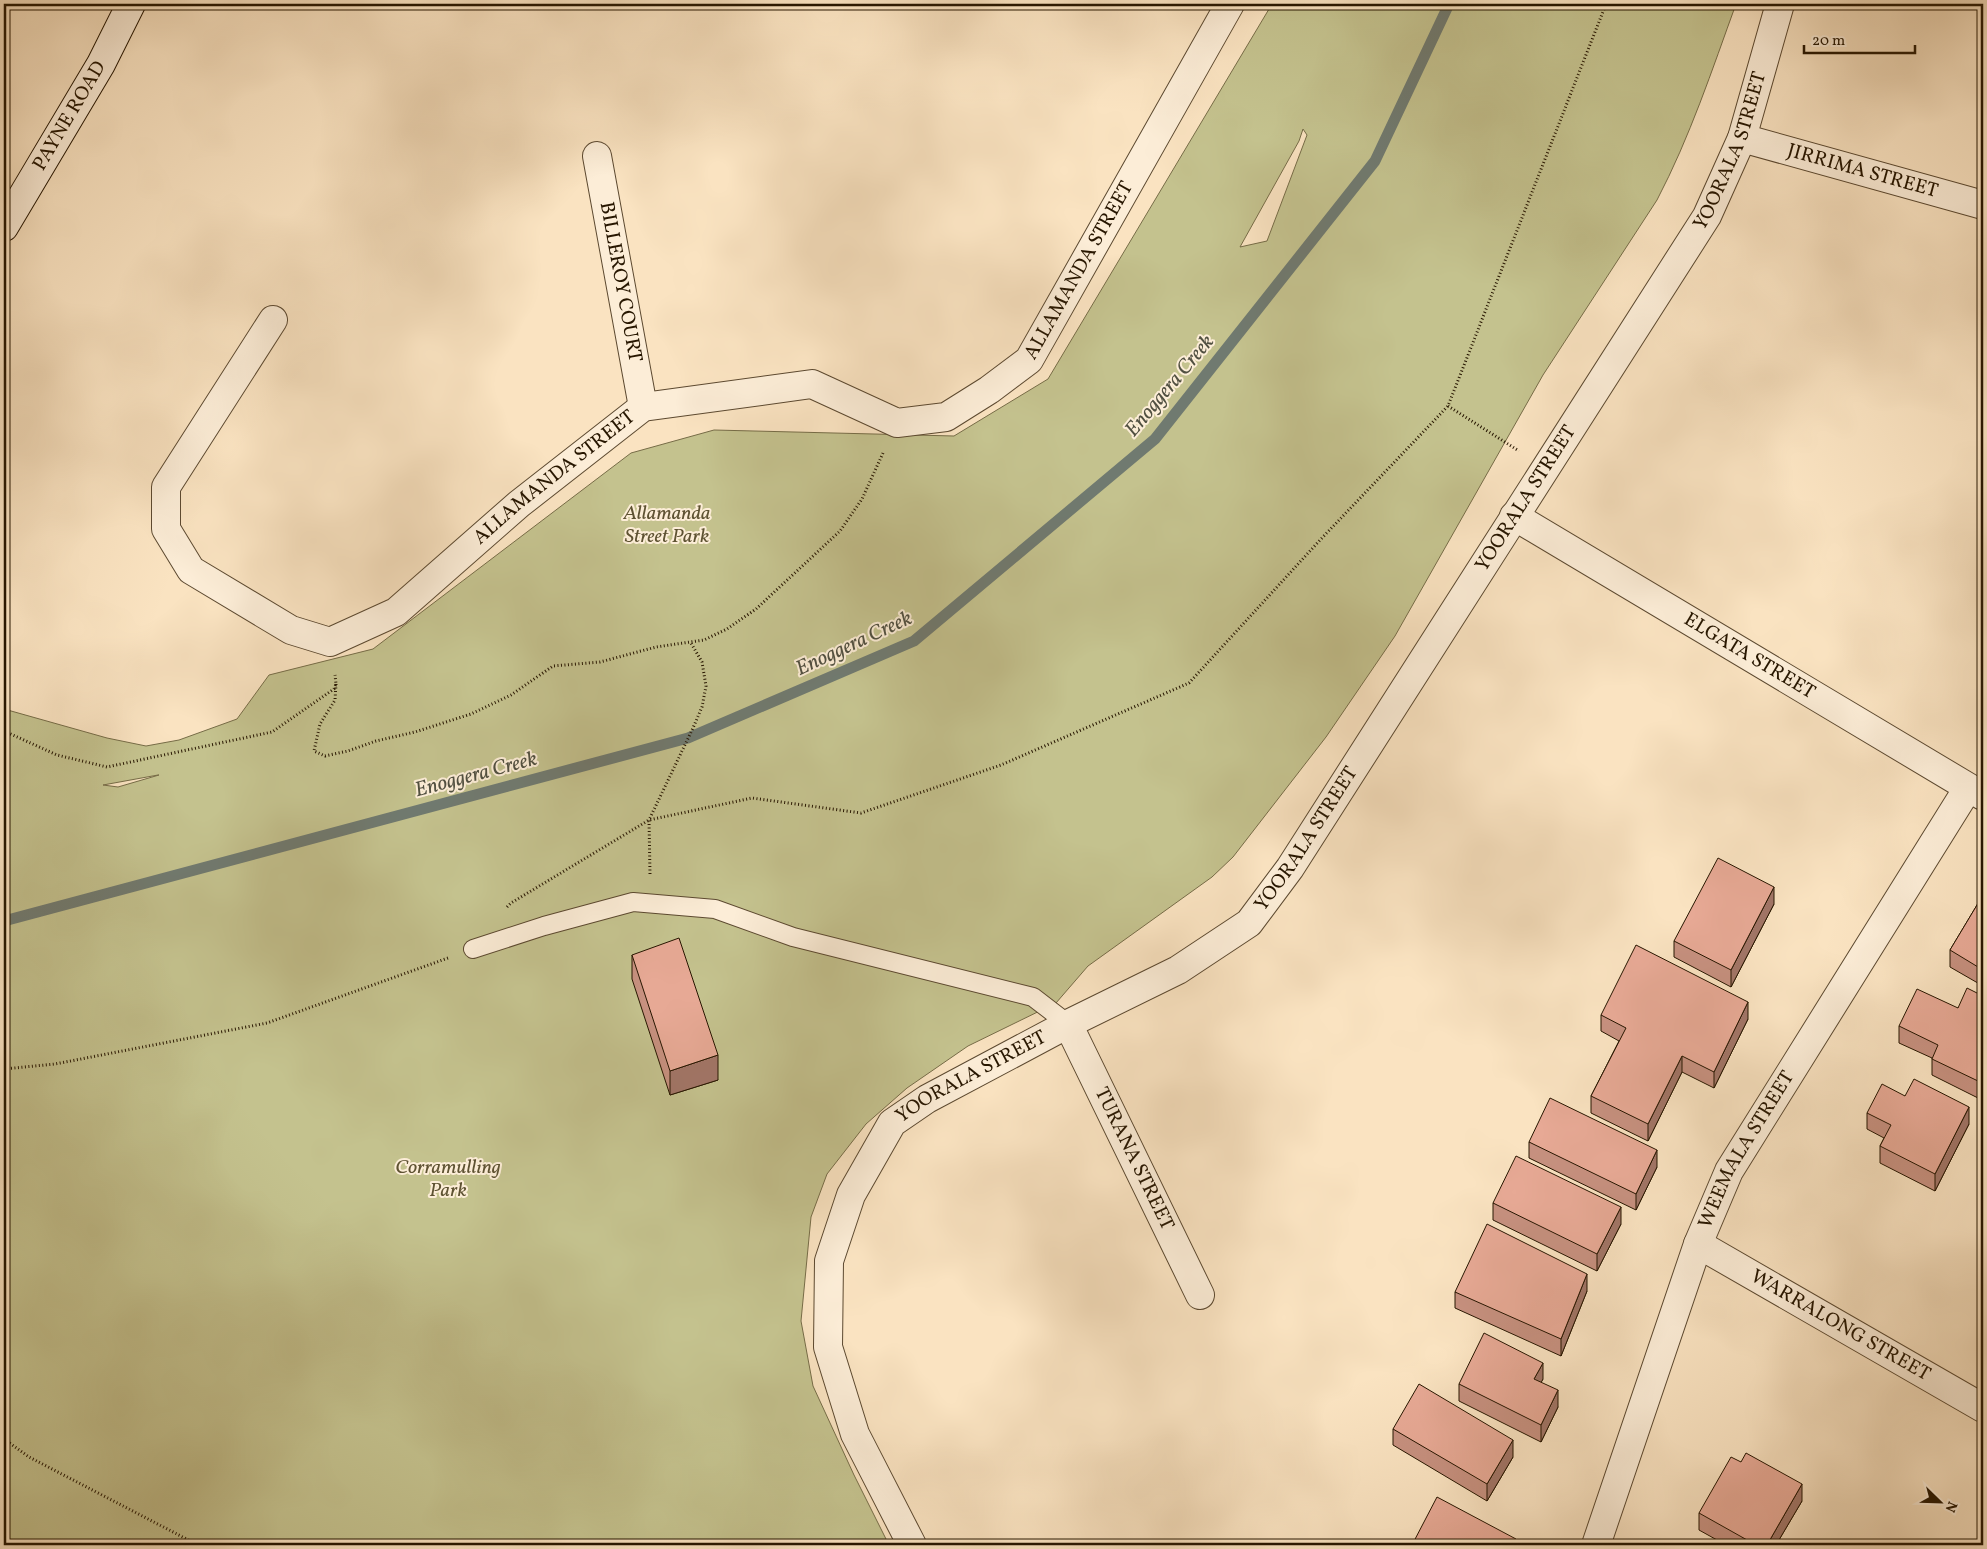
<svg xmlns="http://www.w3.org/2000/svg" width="1987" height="1549" font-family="Vollkorn,serif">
  <rect width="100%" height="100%" fill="#fae3c1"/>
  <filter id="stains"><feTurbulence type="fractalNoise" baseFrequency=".004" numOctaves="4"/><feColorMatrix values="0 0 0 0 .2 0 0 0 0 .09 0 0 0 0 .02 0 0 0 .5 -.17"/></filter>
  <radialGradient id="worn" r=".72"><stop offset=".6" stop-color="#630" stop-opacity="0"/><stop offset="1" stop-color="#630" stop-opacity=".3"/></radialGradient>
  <path fill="#c4c28e" stroke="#766c47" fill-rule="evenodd" d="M1272,4H1736C1712,70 1690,137 1657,200L1543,375L1395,636L1326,737L1233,857L1212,877L1088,966L1056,1003L968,1046L907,1088L866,1124L827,1174L811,1217L801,1321L813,1386L854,1475L889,1545H4V709L107,738L146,746L179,740L237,719L269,675L373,649L631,453L714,430L954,436L1048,379ZM1303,129L1307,135L1267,241L1240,247L1299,141ZM159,775L118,787L103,785L158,775Z"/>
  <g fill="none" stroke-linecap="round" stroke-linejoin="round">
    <path stroke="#707a70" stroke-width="11" d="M4,921L688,738L914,641L1155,439L1375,161L1449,4"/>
    <defs>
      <path id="service" d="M473,949L544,926L633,902L715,909L793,937L1033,997L1068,1024"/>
      <g id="minor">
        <path id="s1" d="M1742,138L1983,205"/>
        <path id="s2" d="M597,156L643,407"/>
        <path id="s3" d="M273,320L166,487V529L191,570L291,630L330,642L396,612L519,504L643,407L812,384L897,423L946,417L989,390L1029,360L1230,4"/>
        <path id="s4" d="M1514,516L1983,796"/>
        <path id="s5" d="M1068,1024L1200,1295"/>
        <path id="s6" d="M1698,1244L1983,1408"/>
        <path id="s7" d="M912,1545L855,1434L828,1347L829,1261L851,1195L892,1123L927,1099L1068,1024L1178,970L1249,923L1290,868L1707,216L1742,138L1780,4"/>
        <path id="s8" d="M1596,1545L1698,1244L1729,1171L1968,788"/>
      </g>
      <g id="secondary">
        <path id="s9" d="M4,227L101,64L131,4"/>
      </g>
    </defs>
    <use href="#service" stroke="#5c4930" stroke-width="20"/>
    <use href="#minor" stroke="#5c4930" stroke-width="30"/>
    <use href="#secondary" stroke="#271600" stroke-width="30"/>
    <path stroke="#271600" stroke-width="3" stroke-dasharray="1 2.5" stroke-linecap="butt" d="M1448,406L1519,451
      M336,684L335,700L320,724L314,751L325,756L348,751L376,741L415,732L471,714L511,695L553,666L600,662L656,647L704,640L727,629L756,609L840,531L862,499L883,453
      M4,731L57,755L107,767L272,732L334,689L336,684L335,675
      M650,874L649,820L693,728L702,707L706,686L702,662L691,643
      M507,907L511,903L649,820L752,798L861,813L1001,765L1189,683L1321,539L1448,406L1606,4
      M4,1069L55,1064L267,1023L448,958
      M4,1439L29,1457L198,1545"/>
    <use href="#service" stroke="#fcedd7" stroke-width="18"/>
    <use href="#minor" stroke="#fcedd7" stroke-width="28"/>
    <use href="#secondary" stroke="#fcedd7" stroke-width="28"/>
  </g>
  <path fill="#c79180" stroke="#271600" d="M1983,895V986L1950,967V950Z
    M1774,904L1731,987L1674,957V941Z
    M632,955L718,1080L670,1095L632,979Z
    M1983,996V1087L1978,1098L1932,1075V1058L1899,1043V1026L1958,1008Z
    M1601,1015L1748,1019L1714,1088L1682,1072L1648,1141L1591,1113V1096L1619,1041L1601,1031Z
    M1905,1096L1969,1124L1935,1191L1880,1163V1146L1884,1138L1867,1129V1113Z
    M1529,1142L1657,1167L1636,1210L1529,1158Z
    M1493,1203L1621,1224L1597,1271L1493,1220Z
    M1587,1291L1561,1356L1455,1308V1292Z
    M1543,1379L1541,1382L1558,1407L1541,1442L1459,1401V1384Z
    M1393,1429L1513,1457L1487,1501L1393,1445Z
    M1802,1501L1776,1545H1726L1699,1530V1513Z"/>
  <path fill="#a27668" stroke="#271600" d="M1774,887V904L1731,987V970Z
    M1748,1002V1019L1714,1088V1072Z
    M718,1055V1080L670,1095V1071Z
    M1682,1056V1072L1648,1141V1124Z
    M1983,1070V1087L1978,1098V1081Z
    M1969,1107V1124L1935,1191V1174Z
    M1657,1150V1167L1636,1210V1194Z
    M1621,1207V1224L1597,1271V1254Z
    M1587,1274V1291L1561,1356V1339Z
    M1543,1363V1379L1534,1396V1379Z
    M1558,1390V1407L1541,1442V1425Z
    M1513,1440V1457L1487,1501V1484Z
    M1802,1484V1501L1776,1545H1767Z
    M1516,1539V1545H1513Z"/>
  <path fill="#e7a995" stroke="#271600" d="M1718,858L1774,887L1731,970L1674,941Z
    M1983,895V970L1950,950Z
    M679,938L718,1055L670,1071L632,955Z
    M1636,945L1748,1002L1714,1072L1682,1056L1648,1124L1591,1096L1626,1028L1601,1015Z
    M1967,988L1983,996V1070L1978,1081L1932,1059L1938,1045L1899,1026L1917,989L1958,1008Z
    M1914,1079L1969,1107L1935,1174L1880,1146L1891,1125L1867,1113L1882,1084L1905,1096Z
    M1550,1098L1657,1150L1636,1194L1529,1142Z
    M1516,1156L1621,1207L1597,1254L1493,1203Z
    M1487,1224L1587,1274L1561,1339L1455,1292Z
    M1484,1333L1543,1363L1534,1379L1558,1390L1541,1425L1459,1384Z
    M1419,1384L1513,1440L1487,1484L1393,1429Z
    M1746,1453L1802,1484L1767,1545H1756L1699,1513L1731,1457L1741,1462Z
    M1437,1497L1516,1539L1513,1545H1412Z"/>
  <g text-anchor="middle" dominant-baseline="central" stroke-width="4" stroke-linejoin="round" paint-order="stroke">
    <g font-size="20" fill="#271600" stroke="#fcedd7">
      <text stroke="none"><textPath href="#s9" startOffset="129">PAYNE ROAD</textPath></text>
      <text stroke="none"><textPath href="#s7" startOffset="1776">YOORALA STREET</textPath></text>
      <text stroke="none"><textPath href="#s1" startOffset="125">JIRRIMA STREET</textPath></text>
      <text stroke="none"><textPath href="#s3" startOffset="1356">ALLAMANDA STREET</textPath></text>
      <text stroke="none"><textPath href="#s2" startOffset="128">BILLEROY COURT</textPath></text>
      <text stroke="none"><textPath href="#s3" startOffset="726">ALLAMANDA STREET</textPath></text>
      <text stroke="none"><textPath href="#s7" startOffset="1371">YOORALA STREET</textPath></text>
      <text stroke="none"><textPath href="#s4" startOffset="274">ELGATA STREET</textPath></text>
      <text stroke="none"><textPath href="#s7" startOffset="966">YOORALA STREET</textPath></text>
      <text stroke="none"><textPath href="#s7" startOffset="546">YOORALA STREET</textPath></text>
      <text stroke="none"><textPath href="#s8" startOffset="424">WEEMALA STREET</textPath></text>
      <text stroke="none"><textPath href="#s5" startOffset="150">TURANA STREET</textPath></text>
      <text stroke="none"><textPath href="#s6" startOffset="164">WARRALONG STREET</textPath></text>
    </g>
    <g font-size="20" font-style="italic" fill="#5e5232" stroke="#fcedd7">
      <text x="667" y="514">Allamanda<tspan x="667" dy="23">Street Park</tspan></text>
      <text x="448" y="1168">Corramulling<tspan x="448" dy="23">Park</tspan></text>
    </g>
    <g font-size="21" font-style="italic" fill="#515041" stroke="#fcedd7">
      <text transform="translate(1170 386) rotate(-50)">Enoggera Creek</text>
      <text transform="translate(854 644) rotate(-25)">Enoggera Creek</text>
      <text transform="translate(476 775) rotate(-15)">Enoggera Creek</text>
    </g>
  </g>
  <rect width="1987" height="1549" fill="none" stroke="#fae3c1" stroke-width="20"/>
  <rect x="5" y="5" width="1977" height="1539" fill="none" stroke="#271600" stroke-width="2.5"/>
  <rect x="10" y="10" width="1967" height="1529" fill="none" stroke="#271600"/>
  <g transform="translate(1940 1502) rotate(113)" stroke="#fcedd7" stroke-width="4" paint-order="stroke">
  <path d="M0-4L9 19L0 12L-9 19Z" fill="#271600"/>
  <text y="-8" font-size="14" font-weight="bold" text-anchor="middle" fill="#271600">N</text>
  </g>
  <path d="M1804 45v8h111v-8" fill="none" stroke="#271600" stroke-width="2.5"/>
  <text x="1812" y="45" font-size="15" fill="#271600" stroke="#fcedd7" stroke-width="4" paint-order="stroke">20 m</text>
  <rect width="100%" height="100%" filter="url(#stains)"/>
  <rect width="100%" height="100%" fill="url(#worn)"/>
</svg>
